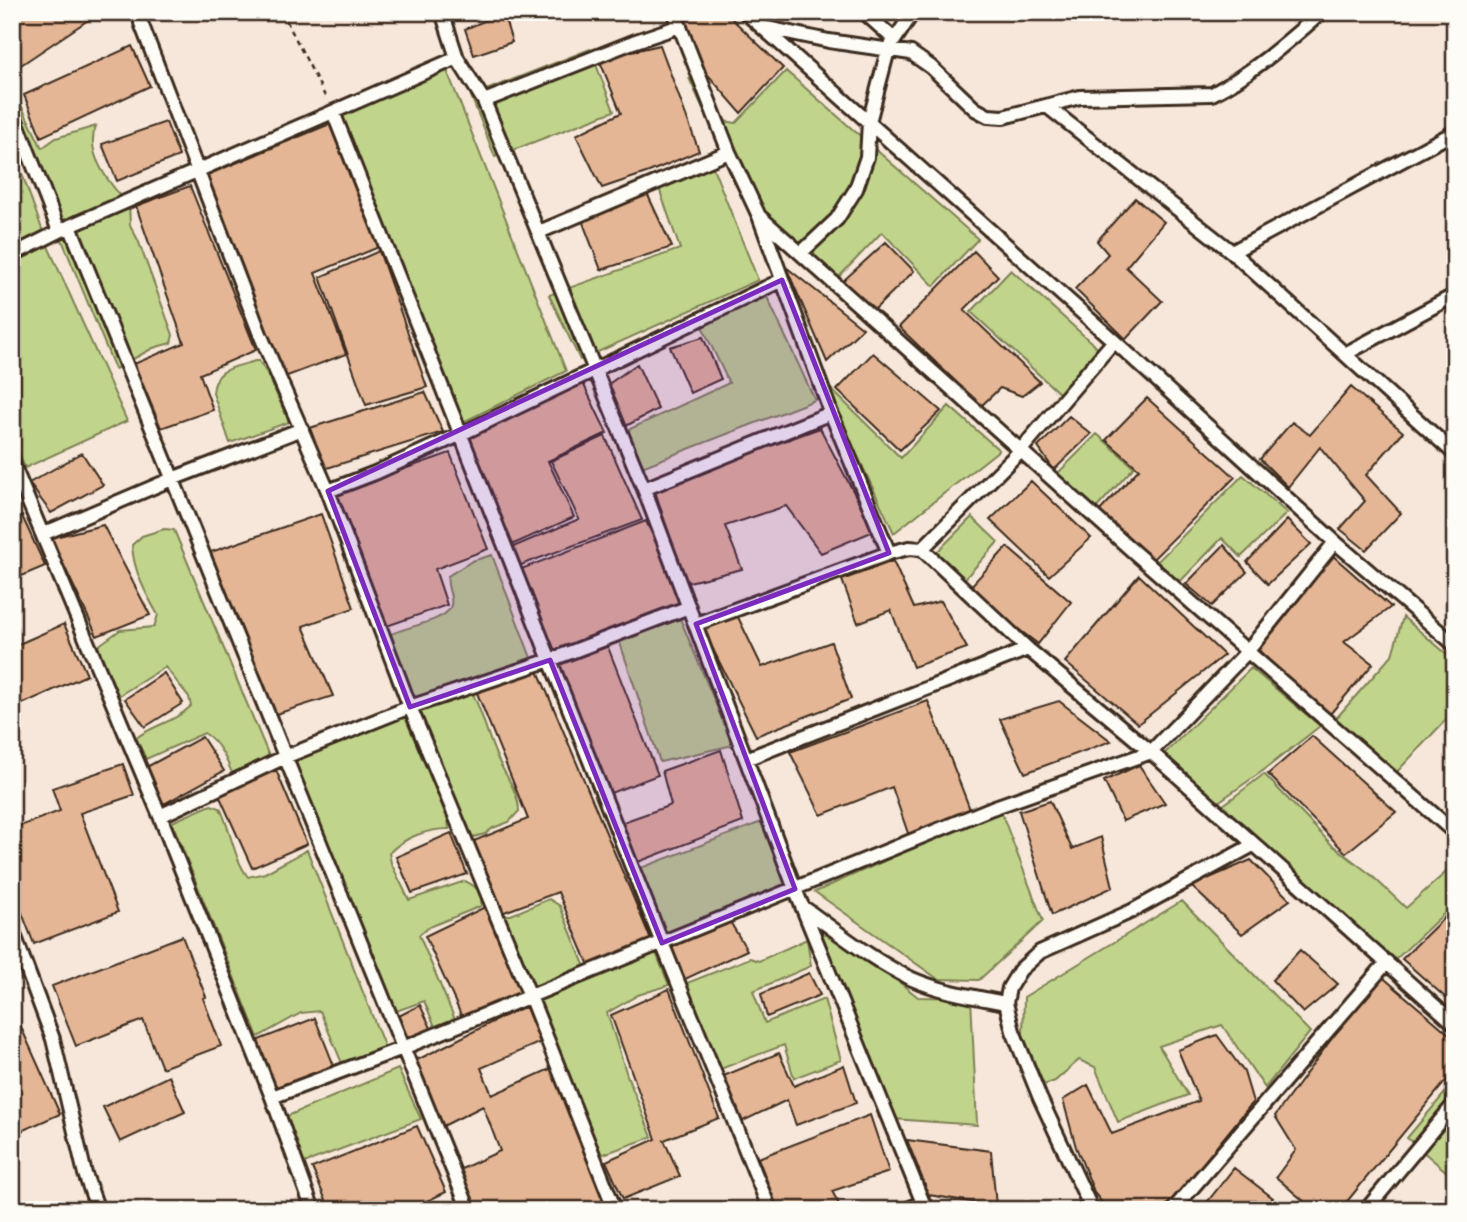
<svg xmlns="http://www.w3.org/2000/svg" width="1467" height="1222" font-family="'Comic Neue',sans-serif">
  <rect width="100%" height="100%" fill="#f6e7da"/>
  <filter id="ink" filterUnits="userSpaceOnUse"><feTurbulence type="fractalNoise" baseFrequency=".0143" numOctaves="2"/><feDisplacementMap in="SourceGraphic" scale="14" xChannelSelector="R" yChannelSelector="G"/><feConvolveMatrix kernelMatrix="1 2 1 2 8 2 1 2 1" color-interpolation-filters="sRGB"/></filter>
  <g filter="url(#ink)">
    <path fill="#c0d58b" stroke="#7e8054" stroke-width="2" d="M590,49L614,111L495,157L471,96Z
      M442,58L566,371L453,427L335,108Z
      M786,71L978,239L934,286L882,232L837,279L744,198L689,78L709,96L724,121L736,123Z
      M12,101H19L42,148L56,138L96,126C85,150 106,179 121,196L56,227L12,121Z
      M12,146L43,232L12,248Z
      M712,165L758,280L580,360L549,295L680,249L659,188Z
      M129,203L130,225L138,240L173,335L171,343L153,348L115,369L60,235Z
      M47,244L127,421L25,468L12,436V263Z
      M1011,270L1102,352L1060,394L971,312Z
      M767,297L815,400L629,472L617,435L729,383L701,324Z
      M255,361H259L268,375L289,422L230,443L213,393C215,367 234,368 255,361Z
      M822,380L901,458L949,406L999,450L894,533Z
      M1097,434L1134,467L1092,513L1053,478Z
      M1243,475L1287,513L1241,557L1222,538L1173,589L1152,567Z
      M972,517L998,542L960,584L933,556Z
      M164,529L174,530L269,756L232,773C226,758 218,741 204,733L146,759L136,738C153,725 175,722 191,706L189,697L165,667L118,696L98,646L120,630L154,627L158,615C146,594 133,570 132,545L142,536Z
      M492,555L531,658L409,701L385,637C398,628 444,622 450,608C455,597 445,587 448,576L472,561Z
      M679,616L733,745L660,762L619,640Z
      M1403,617L1455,661V710L1393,776L1332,723L1392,655Z
      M1251,668L1320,726L1264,770L1214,805L1179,774L1164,754Z
      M470,688C482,710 486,732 496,755C503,772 519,792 519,811L509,822L493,828L485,834L466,839L411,710Z
      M403,712L448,820L449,829C427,829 405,837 389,853L391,863L409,900L465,881C477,887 483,892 481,906L429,927L419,935L459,1029L440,1038L424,1001L388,1014L283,762Z
      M1264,774L1331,844L1370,874L1406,908L1455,864V903L1393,962L1218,809Z
      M211,805L220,808C231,830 233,857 248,877L265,873L307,850L388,1056L339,1080L342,1063L320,1011L301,1013L258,1037L172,822Z
      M1000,809L1043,921L979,980L938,979L815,892Z
      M764,821L789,884L659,938L633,871Z
      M549,899L560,906L587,972L532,994L502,915H511Z
      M1182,901L1310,1032L1265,1088L1222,1025L1159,1046L1188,1095L1118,1122L1095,1067L1079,1060L1055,1081L1044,1085L1023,1035L1024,997Z
      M808,910L918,997L971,998L977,1125L879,1118Z
      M807,939L811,966L753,991L765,1023L824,999L841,1060L794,1078L784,1045L715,1071L682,985L750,958L759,961Z
      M654,948L669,985L638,995L607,1013L627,1075L652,1137L598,1156L535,1000Z
      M398,1069L421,1119L304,1163L285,1117Z
      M1455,1081V1179L1407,1138Z"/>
    <path fill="#e5b695" stroke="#3b2a1e" stroke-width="2" d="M12,12H100L12,71Z
      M681,12H725L783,68L741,113L702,68Z
      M503,13L512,42L474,55L465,29Z
      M660,45L699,151L649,172L602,188L576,135L621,113L599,59Z
      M132,46L150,86L41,137L24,95Z
      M166,122L179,156L117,181L102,144Z
      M330,124L379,247L315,273L346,354L282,378L202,177Z
      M190,186L256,350L200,374L213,410L161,428L134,364L184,343L136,206Z
      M646,191L672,247L601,270L582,220Z
      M1135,198L1164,222L1126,267L1162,301L1126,339L1075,289L1108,254L1097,241Z
      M886,242L914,271L871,313L843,281Z
      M379,251L427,387L366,405L320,277Z
      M974,251L998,276L964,310L1040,382L1022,396L1000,388L981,406L899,327Z
      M786,267L863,328L827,362Z
      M703,337L721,379L690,393L670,347Z
      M873,353L941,411L900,450L837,390Z
      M637,364L658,409L626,426L607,385Z
      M582,381L607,433L548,461L574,517L505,548L460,435Z
      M1351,387L1403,432L1366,475L1401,513L1366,550L1340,529L1365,501L1320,447L1288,487L1260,459L1292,422L1310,435Z
      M425,392L443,432L324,469L310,428Z
      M1147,398L1235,477L1151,561L1097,514L1139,469L1106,440Z
      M1069,416L1091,434L1054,470L1038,447Z
      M820,428L874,531L821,553L786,506L725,526L742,569L685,583L654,488Z
      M605,436L642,520L513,568L506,550L579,519L551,461Z
      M82,453L103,485L51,513L29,483Z
      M450,453L488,549L435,569L447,605L384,627L336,493Z
      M1031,481L1091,538L1049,576L990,520Z
      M321,514L354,608L303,626L333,696L270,716L208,553Z
      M22,516L45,566L12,580V520Z
      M1287,520L1311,544L1268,584L1247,562Z
      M646,521L685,605L550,653L516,571Z
      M103,525L150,615L97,636L51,538Z
      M1224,545L1247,572L1212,606L1186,584Z
      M1007,547L1071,602L1038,644L967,590Z
      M1331,554L1391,607L1344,642L1373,664L1330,714L1289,682L1254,645Z
      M893,561L914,608L941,601L967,648L913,667L891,610L858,623L842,580Z
      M1139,575L1224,655L1138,724L1065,662Z
      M737,615L762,667L831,642L851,699L756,736L703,629Z
      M64,624L87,675L18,706L12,692V647Z
      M606,642L658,775L608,794L554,664Z
      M536,666L652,942L590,968L558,892L499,914L469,843L528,819L475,688Z
      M164,673L183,703L145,727L125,699Z
      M928,701L971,812L909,836L892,787L821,815L790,752Z
      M1059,701L1111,741L1025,773L1000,719Z
      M1312,736L1396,812L1346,853L1268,774Z
      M202,737L224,771L164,804L143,769Z
      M721,750L743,822L638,862L620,823L671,805L662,771Z
      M123,764L134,795L80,813L118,912L34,944L12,887V829L60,811L52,788Z
      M1139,765L1165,803L1123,821L1104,781Z
      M276,770L307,844L252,868L219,795Z
      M1050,801L1072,849L1101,837L1113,887L1052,915L1019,811Z
      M451,833L467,874L412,893L396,857Z
      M1251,860L1290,900L1242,934L1191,886Z
      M487,906L523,996L462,1017L425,936Z
      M1455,907V1006L1402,959Z
      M729,920L747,950L681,981L667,950Z
      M182,936L206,997L203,998L221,1046L162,1068L143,1020L76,1046L52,986Z
      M1300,950L1338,984L1303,1013L1272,980Z
      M809,973L820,995L767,1017L761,994Z
      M1379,974L1455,1039V1070L1340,1210H1314L1276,1177L1296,1150L1275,1116Z
      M669,989L719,1118L664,1140L680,1176L623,1199L606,1161L656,1139L611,1015Z
      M528,1004L541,1042L481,1068L492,1095L552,1068L610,1210H475L459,1170L500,1151L483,1106L441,1127L415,1061Z
      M420,1005L433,1032L407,1043L395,1018Z
      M12,1007L60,1114L12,1135Z
      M315,1018L334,1066L276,1091L256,1041Z
      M1217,1035L1244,1072L1253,1102L1165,1210H1108L1095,1194L1076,1147L1063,1100L1088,1085L1112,1134L1199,1101L1178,1050Z
      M779,1053L794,1086L844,1065L856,1103L796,1125L787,1100L739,1123L721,1077Z
      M169,1076L185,1112L120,1142L103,1107Z
      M870,1115L889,1172L832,1191L842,1210H778L758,1158Z
      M417,1126L446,1192L408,1210H330L312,1168Z
      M907,1140L991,1151L996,1206L929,1195Z
      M1234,1168L1273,1198L1263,1210H1201Z
      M1455,1198V1210H1442Z"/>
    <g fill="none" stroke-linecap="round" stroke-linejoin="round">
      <defs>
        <path id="street" d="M442,12L457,58L484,101L644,489L795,889L923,1203
          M674,12L729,152L759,216L1135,553L1455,833
          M745,12L1114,341L1335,542
          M864,12L894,39
          M141,23L260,334L328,491L410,707L530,996L615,1210
          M763,27L829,41L911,53L931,67L975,109L988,116L1003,117L1080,97L1212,94C1253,73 1287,42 1322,12
          M484,101L633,42L680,26
          M1048,107L1232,252L1455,454
          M12,110L59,231
          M333,112L662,943L770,1210
          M759,216L831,413L889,553
          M70,226L469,1210
          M539,232L729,152
          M802,252L837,219L856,189L867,157L869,122L888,50L913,12
          M1232,252L1455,132
          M12,255L70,226L457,58
          M1345,354L1455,295
          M12,462L160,816L272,1097L313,1210
          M644,489L831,413
          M328,491L375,473L459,435L782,280
          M43,534L172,479L302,429
          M922,549L1020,451L1114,341
          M696,624L889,553L909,548L922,549L1028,649L1151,752L1455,1024
          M746,759L1028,649
          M160,816L285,757L410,707L550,660L689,607
          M804,908C839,933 873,961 912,979C942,992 975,997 1006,1003
          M12,929L53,1039L85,1174L98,1210
          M272,1097L403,1048L992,808L1151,752L1247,652L1335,542L1455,645
          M905,1210L923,1203L930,1210
          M1092,1210L1040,1098L1013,1031L1006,1003L1009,988L1020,970L1040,952L1132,911L1253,845
          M1173,1210L1387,962
          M1366,1210L1455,1103"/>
      </defs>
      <use href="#street" stroke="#3b2a1e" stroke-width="18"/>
      <path stroke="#3b2a1e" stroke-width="2.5" stroke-dasharray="5 5" stroke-linecap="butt" d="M282,12L327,100"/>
      <use href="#street" stroke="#fdfcf7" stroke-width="12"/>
    </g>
  </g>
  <path fill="#7b2cbf" fill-opacity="0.2" stroke="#7b2cbf" stroke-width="5" stroke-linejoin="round" d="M782,280L889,553L696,624L795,889L662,943L550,660L410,707L328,491Z"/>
  <rect width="1467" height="1222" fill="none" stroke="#fdfcf7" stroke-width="42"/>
  <rect x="21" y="21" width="1425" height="1180" fill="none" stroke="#3b2a1e" stroke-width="2.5" filter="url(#ink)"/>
</svg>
